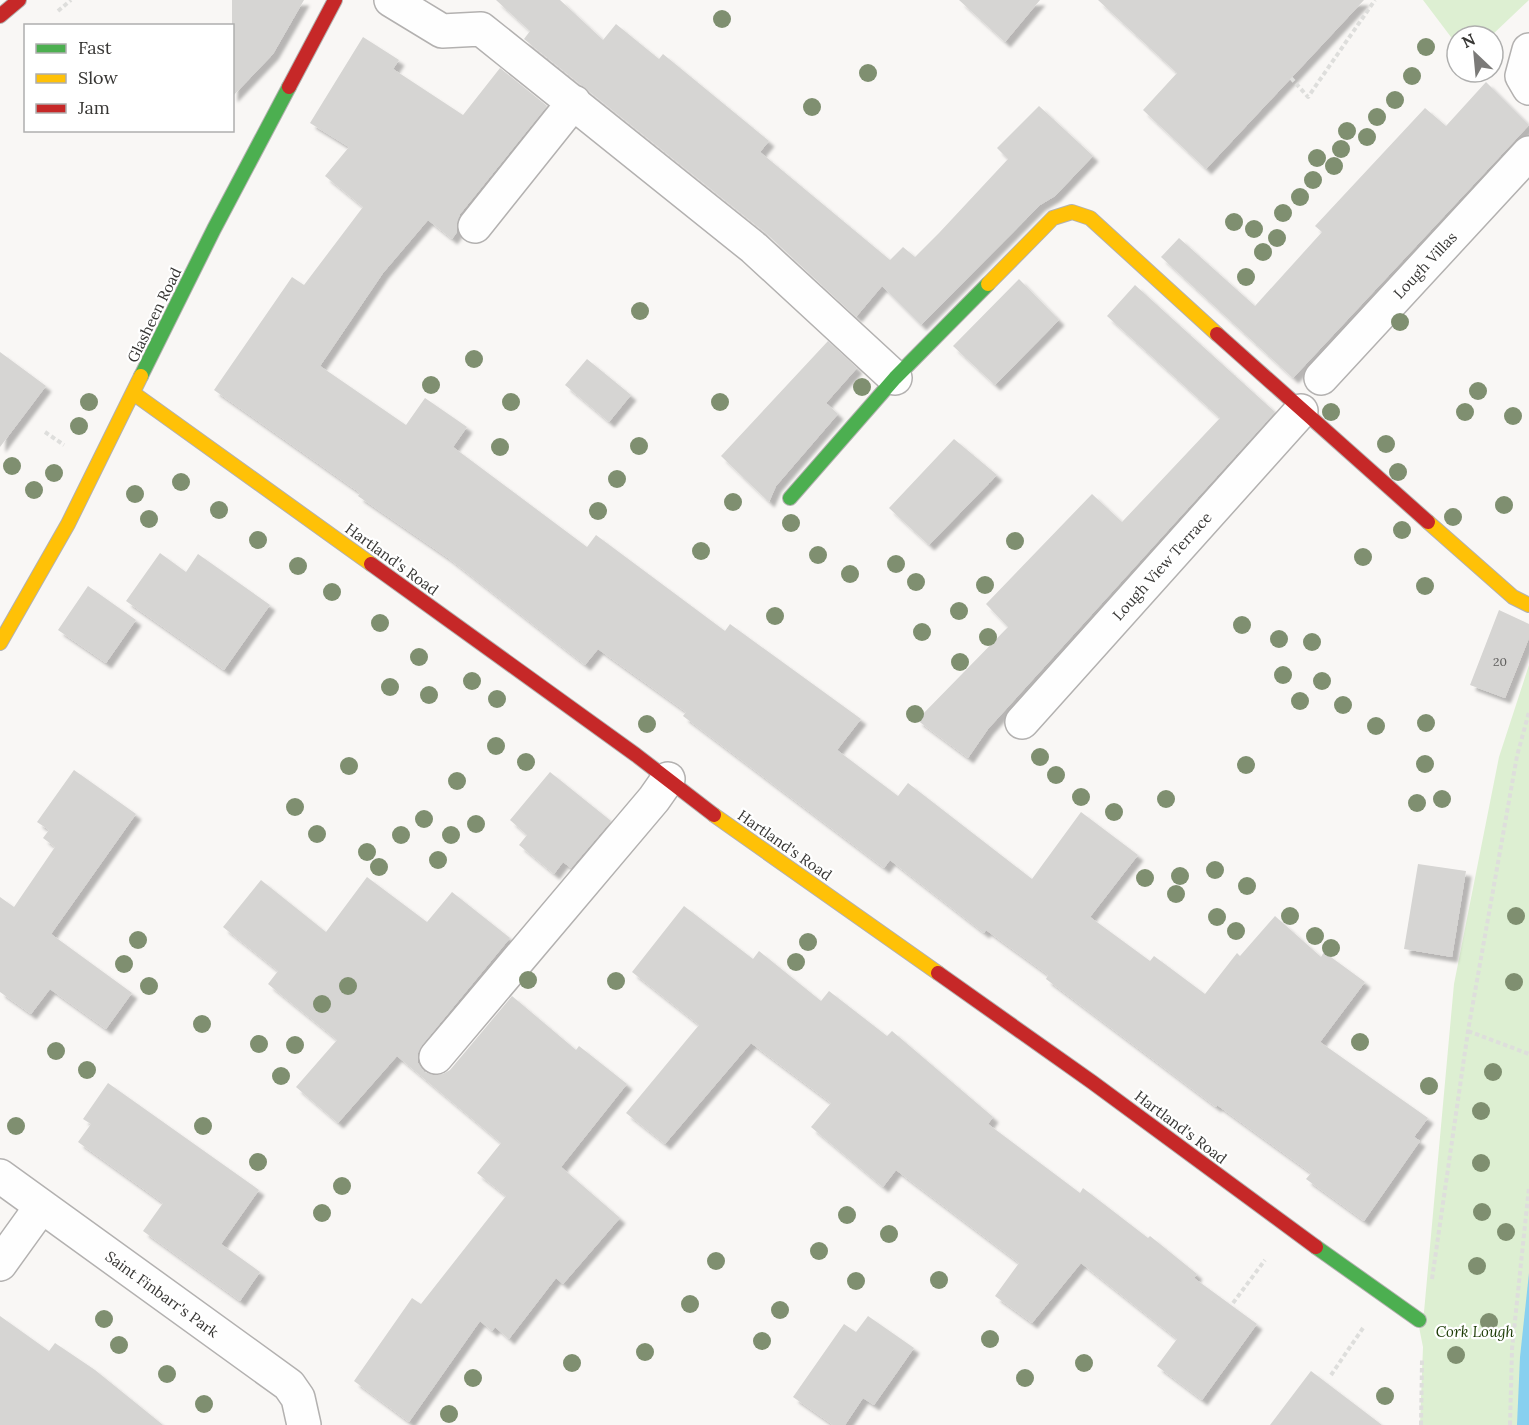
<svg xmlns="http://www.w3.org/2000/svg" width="1529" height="1425" font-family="Lora,serif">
  <defs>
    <filter id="shadow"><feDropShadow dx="5.5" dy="5.5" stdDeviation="1.5" flood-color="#0004"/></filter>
  </defs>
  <rect width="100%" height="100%" fill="#f9f7f5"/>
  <path fill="#ddefd2" d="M1423,0H1529L1491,36H1457V45Z
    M1529,665V1425H1420L1423,1347L1419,1327L1424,1312L1454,984L1499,757Z"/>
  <path fill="#88d0ef" d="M1529,1273V1425H1517L1520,1357Z"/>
  <path fill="#d6d5d3" filter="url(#shadow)" d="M232,0H304L273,54L232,97Z
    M496,0H560L603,40L616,24L659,59L663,54L769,141L760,152L890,260L903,247L915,257L939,233L1008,159L997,148L1039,106L1093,156L1055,196L1040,205L921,325L882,286L856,317L766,233L524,39L530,31Z
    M959,0H1040L1005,42Z
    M1098,0H1364L1206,169L1143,110L1177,73Z
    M363,37L399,60L393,69L463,115L500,68L547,106L460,214L457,223V232L452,239L428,220L383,273L320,366L406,425L425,398L467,427L453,447L587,547L596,535L725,631L730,624L861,719L837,750L898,796L908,783L1032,879L1081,812L1138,855L1090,917L1150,961L1154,956L1205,994L1237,953L1240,956L1275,916L1321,957L1324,952L1365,982L1320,1042L1428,1118L1414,1137L1420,1141L1364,1221L1306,1179L1311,1173L1217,1105L1216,1107L1046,979L1048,975L986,930L984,933L890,860L884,868L683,716L686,712L598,649L585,665L448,558L358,496L360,493L214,390L292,277L304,285L363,207L325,176L349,147L310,123Z
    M1486,82L1529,125L1293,378L1161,257L1179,238L1255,306L1322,232L1315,226L1425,108L1446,126Z
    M1019,279L1059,320L995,385L953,346Z
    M1135,285L1275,412L988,729L968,758L917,720L1008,627L986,604L1092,494L1122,522L1220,418L1107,316Z
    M828,341L857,368L826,403L838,414L776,486L769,502L721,456Z
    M0,352L46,386L0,447Z
    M587,359L631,395L609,422L565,385Z
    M954,439L997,475L929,545L889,508Z
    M160,553L186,572L198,554L270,605L224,670L126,601Z
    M88,586L136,620L106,663L58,630Z
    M1499,610L1529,624V638L1505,698L1470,685Z
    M74,770L136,814L51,934L132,993L106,1029L50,989L31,1014L0,992V897L14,907L55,847L43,838L49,830L37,822Z
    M550,772L611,821L571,868L563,862L554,874L519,845L527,835L510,820Z
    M1418,864L1466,871L1452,957L1404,949Z
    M367,877L427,922L452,892L510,938L422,1045L418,1053V1063L424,1072L433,1075L443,1074L450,1070L512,996L576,1050L579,1046L627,1084L561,1167L620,1218L563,1284L556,1278L509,1339L495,1327L492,1331L480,1321L409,1422L354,1381L412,1298L421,1304L506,1196L477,1173L501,1143L397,1056L338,1123L296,1087L337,1040L268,984L278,971L223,927L261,880L326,932Z
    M684,906L753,959L759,951L821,1001L829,991L887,1036L892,1031L993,1117L988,1124L1080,1193L1083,1188L1148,1238L1150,1236L1197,1274L1194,1278L1257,1324L1202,1400L1157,1366L1177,1339L1081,1263L1032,1323L995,1296L1019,1263L896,1170L883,1187L811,1127L831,1103L751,1043L665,1144L626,1113L699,1025L632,972Z
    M108,1083L259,1190L221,1244L260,1272L240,1301L143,1231L163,1203L78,1142L91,1124L83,1119Z
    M0,1316L49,1351L55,1343L95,1370L163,1425H0Z
    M868,1316L914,1348L874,1405L863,1398L845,1425H833L793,1397L844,1324L856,1332Z
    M1311,1371L1382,1425H1270Z"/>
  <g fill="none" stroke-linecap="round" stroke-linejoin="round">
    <defs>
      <path id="street" d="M391,0L442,31L481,29L754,248L895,378
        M1529,50L1522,76L1529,88
        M475,226L574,102
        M1321,378L1529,153
        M1022,722L1301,411
        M436,1057L654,799L668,779
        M0,1176L289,1385L298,1398L304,1425
        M0,1264L41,1207"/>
      <path id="fast" d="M141,376L214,229L289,87
        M790,498L895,378L988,284
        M1316,1247L1419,1320"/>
      <path id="slow" d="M988,284L1053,218L1072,212L1090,218L1217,334
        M133,393L371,564
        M1428,522L1513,597L1529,605
        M0,643L68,524L141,376
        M714,815L938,973"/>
      <path id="jam" d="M0,16L19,0
        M289,87L335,0
        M1217,334L1428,522
        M371,564L636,755L714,815
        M938,973L1092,1082L1316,1247"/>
    </defs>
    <use href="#street" stroke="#b3b1b0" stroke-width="36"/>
    <use href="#fast" stroke="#b3b1b0" stroke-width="16"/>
    <use href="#slow" stroke="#b3b1b0" stroke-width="16"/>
    <use href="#jam" stroke="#b3b1b0" stroke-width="16"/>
    <path stroke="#dededc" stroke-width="4" stroke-dasharray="4.5 3" stroke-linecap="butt" d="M58,11L71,0
      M1291,78L1308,97L1375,0
      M45,432L64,445
      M1468,1031L1529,1054
      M1432,1279L1468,1031L1517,756L1529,712
      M1233,1303L1265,1260
      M1331,1375L1363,1328
      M1421,1425L1422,1360
      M1510,1425L1512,1349L1529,1187"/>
    <use href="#street" stroke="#fefefe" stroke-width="33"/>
    <use href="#fast" stroke="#4caf50" stroke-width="14"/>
    <use href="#slow" stroke="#ffc107" stroke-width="14"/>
    <use href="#jam" stroke="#c62828" stroke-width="14"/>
  </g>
  <g fill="#7f8f70">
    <circle cx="722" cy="19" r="9"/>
    <circle cx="1426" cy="47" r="9"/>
    <circle cx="868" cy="73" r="9"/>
    <circle cx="1412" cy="76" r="9"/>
    <circle cx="1395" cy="100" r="9"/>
    <circle cx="812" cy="107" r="9"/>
    <circle cx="1377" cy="117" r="9"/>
    <circle cx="1347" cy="131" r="9"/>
    <circle cx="1367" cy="137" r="9"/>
    <circle cx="1341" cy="149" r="9"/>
    <circle cx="1317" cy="158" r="9"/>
    <circle cx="1334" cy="166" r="9"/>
    <circle cx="1313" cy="180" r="9"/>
    <circle cx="1300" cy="197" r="9"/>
    <circle cx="1283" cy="213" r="9"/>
    <circle cx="1234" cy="222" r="9"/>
    <circle cx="1254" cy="229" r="9"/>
    <circle cx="1277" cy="238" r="9"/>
    <circle cx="1263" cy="252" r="9"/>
    <circle cx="1246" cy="277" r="9"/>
    <circle cx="640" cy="311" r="9"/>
    <circle cx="1400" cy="322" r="9"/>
    <circle cx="474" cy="359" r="9"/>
    <circle cx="431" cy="385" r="9"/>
    <circle cx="862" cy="387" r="9"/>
    <circle cx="1478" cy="391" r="9"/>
    <circle cx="89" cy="402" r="9"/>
    <circle cx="511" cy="402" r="9"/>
    <circle cx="720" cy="402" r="9"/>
    <circle cx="1331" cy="412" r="9"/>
    <circle cx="1465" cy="412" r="9"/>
    <circle cx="1513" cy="416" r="9"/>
    <circle cx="79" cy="426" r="9"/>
    <circle cx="1386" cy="444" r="9"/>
    <circle cx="639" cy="446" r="9"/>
    <circle cx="500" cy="447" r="9"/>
    <circle cx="12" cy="466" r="9"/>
    <circle cx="1398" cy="472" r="9"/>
    <circle cx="54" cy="473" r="9"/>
    <circle cx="617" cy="479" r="9"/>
    <circle cx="181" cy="482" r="9"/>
    <circle cx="34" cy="490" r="9"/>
    <circle cx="135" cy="494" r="9"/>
    <circle cx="733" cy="502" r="9"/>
    <circle cx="1504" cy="505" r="9"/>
    <circle cx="219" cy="510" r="9"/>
    <circle cx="598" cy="511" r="9"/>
    <circle cx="1453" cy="517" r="9"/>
    <circle cx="149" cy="519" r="9"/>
    <circle cx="791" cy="523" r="9"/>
    <circle cx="1402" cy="530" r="9"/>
    <circle cx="258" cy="540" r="9"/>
    <circle cx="1015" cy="541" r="9"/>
    <circle cx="701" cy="551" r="9"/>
    <circle cx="818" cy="555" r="9"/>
    <circle cx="1363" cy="557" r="9"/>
    <circle cx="896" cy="564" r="9"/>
    <circle cx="298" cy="566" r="9"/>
    <circle cx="850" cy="574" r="9"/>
    <circle cx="916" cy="582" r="9"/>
    <circle cx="985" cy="585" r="9"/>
    <circle cx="1425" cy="586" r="9"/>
    <circle cx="332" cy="592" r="9"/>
    <circle cx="959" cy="611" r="9"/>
    <circle cx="775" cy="616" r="9"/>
    <circle cx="380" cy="623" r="9"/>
    <circle cx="1242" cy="625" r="9"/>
    <circle cx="922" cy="632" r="9"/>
    <circle cx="988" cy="637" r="9"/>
    <circle cx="1279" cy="639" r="9"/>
    <circle cx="1312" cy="642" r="9"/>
    <circle cx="419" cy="657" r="9"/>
    <circle cx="960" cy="662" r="9"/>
    <circle cx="1283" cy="675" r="9"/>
    <circle cx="472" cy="681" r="9"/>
    <circle cx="1322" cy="681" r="9"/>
    <circle cx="390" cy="687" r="9"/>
    <circle cx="429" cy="695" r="9"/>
    <circle cx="497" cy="699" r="9"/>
    <circle cx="1300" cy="701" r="9"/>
    <circle cx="1343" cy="705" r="9"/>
    <circle cx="915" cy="714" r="9"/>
    <circle cx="1426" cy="723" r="9"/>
    <circle cx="647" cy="724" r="9"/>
    <circle cx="1376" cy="726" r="9"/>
    <circle cx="496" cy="746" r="9"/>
    <circle cx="1040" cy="757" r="9"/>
    <circle cx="526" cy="762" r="9"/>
    <circle cx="1425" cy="764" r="9"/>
    <circle cx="1246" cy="765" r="9"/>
    <circle cx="349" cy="766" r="9"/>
    <circle cx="1056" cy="775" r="9"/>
    <circle cx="457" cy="781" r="9"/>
    <circle cx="1081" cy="797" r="9"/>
    <circle cx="1166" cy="799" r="9"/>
    <circle cx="1442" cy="799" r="9"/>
    <circle cx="1417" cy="803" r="9"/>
    <circle cx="295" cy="807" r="9"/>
    <circle cx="1114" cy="812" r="9"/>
    <circle cx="424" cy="819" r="9"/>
    <circle cx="476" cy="824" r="9"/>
    <circle cx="317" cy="834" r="9"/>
    <circle cx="401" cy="835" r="9"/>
    <circle cx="451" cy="835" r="9"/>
    <circle cx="367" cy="852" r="9"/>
    <circle cx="438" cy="860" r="9"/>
    <circle cx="379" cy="867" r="9"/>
    <circle cx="1215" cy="870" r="9"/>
    <circle cx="1180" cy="876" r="9"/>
    <circle cx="1145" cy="878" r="9"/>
    <circle cx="1247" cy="886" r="9"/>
    <circle cx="1176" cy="894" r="9"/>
    <circle cx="1290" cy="916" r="9"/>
    <circle cx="1516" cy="916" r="9"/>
    <circle cx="1217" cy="917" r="9"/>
    <circle cx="1236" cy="931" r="9"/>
    <circle cx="1315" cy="936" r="9"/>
    <circle cx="138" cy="940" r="9"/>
    <circle cx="808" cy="942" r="9"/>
    <circle cx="1331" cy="948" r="9"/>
    <circle cx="796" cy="962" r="9"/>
    <circle cx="124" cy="964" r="9"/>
    <circle cx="528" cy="980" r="9"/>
    <circle cx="616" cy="981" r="9"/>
    <circle cx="1514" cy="982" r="9"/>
    <circle cx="149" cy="986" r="9"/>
    <circle cx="348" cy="986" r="9"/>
    <circle cx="322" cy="1004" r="9"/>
    <circle cx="202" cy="1024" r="9"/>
    <circle cx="1360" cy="1042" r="9"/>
    <circle cx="259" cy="1044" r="9"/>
    <circle cx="295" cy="1045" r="9"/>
    <circle cx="56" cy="1051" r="9"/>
    <circle cx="87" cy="1070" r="9"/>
    <circle cx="1493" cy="1072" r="9"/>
    <circle cx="281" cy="1076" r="9"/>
    <circle cx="1429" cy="1086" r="9"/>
    <circle cx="1481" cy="1111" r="9"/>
    <circle cx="16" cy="1126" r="9"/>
    <circle cx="203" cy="1126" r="9"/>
    <circle cx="258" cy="1162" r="9"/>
    <circle cx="1481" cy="1163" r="9"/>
    <circle cx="342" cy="1186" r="9"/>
    <circle cx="1482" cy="1212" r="9"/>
    <circle cx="322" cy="1213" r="9"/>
    <circle cx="847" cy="1215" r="9"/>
    <circle cx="1506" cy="1232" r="9"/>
    <circle cx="889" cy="1234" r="9"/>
    <circle cx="819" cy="1251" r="9"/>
    <circle cx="716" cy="1261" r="9"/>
    <circle cx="1477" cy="1266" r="9"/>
    <circle cx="939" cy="1280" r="9"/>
    <circle cx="856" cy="1281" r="9"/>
    <circle cx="690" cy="1304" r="9"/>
    <circle cx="780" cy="1310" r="9"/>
    <circle cx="104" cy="1319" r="9"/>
    <circle cx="1489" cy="1322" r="9"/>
    <circle cx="990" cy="1339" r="9"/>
    <circle cx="762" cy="1341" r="9"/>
    <circle cx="119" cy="1345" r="9"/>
    <circle cx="645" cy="1352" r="9"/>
    <circle cx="1456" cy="1355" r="9"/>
    <circle cx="572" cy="1363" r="9"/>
    <circle cx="1084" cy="1363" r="9"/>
    <circle cx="167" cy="1374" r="9"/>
    <circle cx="473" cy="1378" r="9"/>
    <circle cx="1025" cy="1378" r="9"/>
    <circle cx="1385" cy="1396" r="9"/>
    <circle cx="204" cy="1404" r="9"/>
    <circle cx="449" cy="1414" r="9"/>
  </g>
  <g text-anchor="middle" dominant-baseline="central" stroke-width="4.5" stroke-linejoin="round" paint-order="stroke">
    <g font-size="12" fill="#5f5e5c">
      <text x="1500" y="661">20</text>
    </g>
    <g font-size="15" fill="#373634" stroke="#fff">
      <text transform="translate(1425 265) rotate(-47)">Lough Villas</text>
      <text transform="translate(154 315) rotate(-64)">Glasheen Road</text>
      <text transform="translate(392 559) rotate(36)">Hartland's Road</text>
      <text transform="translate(1162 566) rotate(-48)">Lough View Terrace</text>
      <text transform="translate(785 845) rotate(35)">Hartland's Road</text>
      <text transform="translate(1181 1127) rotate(37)">Hartland's Road</text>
      <text transform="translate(162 1294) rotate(36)">Saint Finbarr's Park</text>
    </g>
    <g font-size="15" font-style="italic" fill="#1b3a04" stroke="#fff">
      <text x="1475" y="1331">Cork Lough</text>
    </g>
  </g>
  <rect x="24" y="24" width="210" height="108" fill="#ffffff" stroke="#afafae" stroke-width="1.5"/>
  <rect x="36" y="44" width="30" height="9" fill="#4caf50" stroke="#afafae" stroke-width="1.5"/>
  <text x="78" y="54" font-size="18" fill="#373634">Fast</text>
  <rect x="36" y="74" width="30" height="9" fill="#ffc107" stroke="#afafae" stroke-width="1.5"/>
  <text x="78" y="84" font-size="18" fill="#373634">Slow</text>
  <rect x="36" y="104" width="30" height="9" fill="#c62828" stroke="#afafae" stroke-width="1.5"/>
  <text x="78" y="114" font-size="18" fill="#373634">Jam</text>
  <g transform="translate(1475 54) rotate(334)"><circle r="28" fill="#ffffff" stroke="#afafae" stroke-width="1.5"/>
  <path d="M0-4.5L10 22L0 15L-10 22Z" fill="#7b7a78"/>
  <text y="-9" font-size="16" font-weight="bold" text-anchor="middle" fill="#373634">N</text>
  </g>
</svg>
